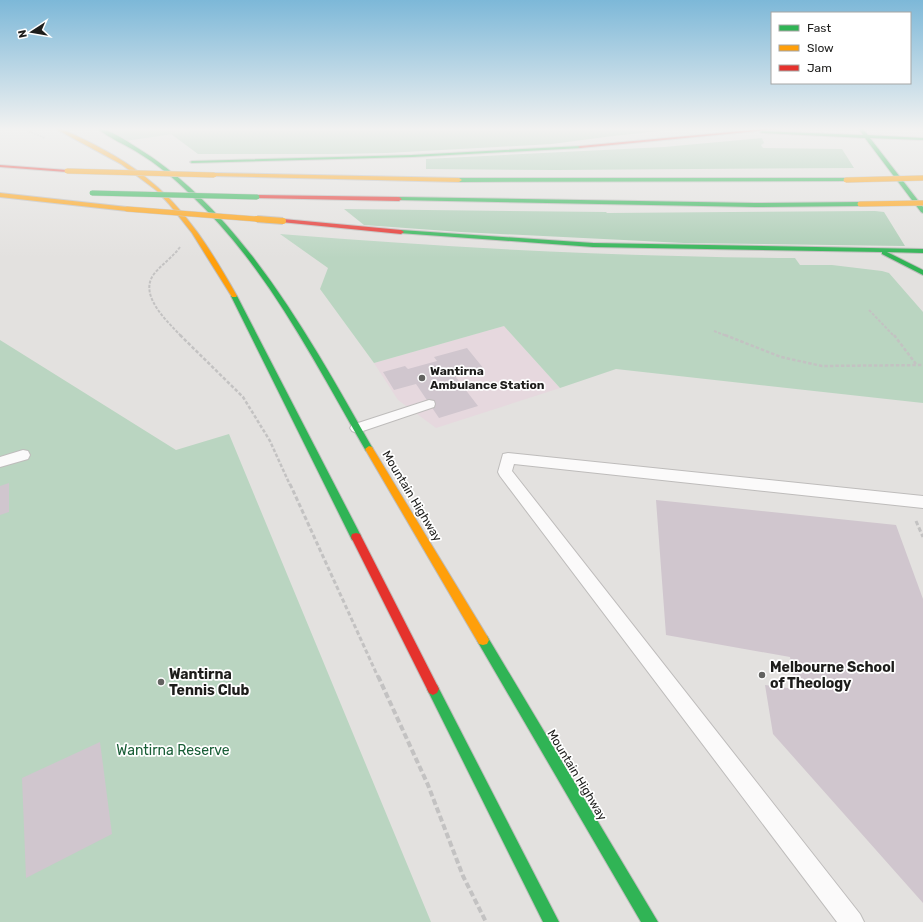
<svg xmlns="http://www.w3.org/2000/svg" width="923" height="922" font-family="Rubik,sans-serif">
  <rect width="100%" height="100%" fill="#e3e1df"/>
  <path fill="#e6d8de" d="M504,326L560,388L436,428L398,400L374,363Z"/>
  <path fill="#bad5c1" d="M100,129H208L125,141Z
    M280,234C452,248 623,257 795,258L800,265H832L882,271L889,273L923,312V403L616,369L560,388L504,326L374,363L320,289L328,268Z
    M0,340L176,450L229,434L431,922H0Z"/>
  <path fill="#accdb5" d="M208,129H679L613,136L552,144L386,153L331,154H198L171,134Z
    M762,138L764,143L761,145L763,148L842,149L854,168L556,170L426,169V159L664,147Z
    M344,209L606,212L607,213L875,211L884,212L905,246L684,243L461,232L364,225Z"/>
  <path fill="#d0c6ce" d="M467,348L484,369L471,373L466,368L452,372L478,406L439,418L416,384L394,390L383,372L405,366L408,369L437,361L434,357Z
    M9,483V512L0,515V486Z
    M656,500L896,525L923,599V903L773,734L765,685L795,689L790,657L666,635Z
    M100,742L112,834L26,878L22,778Z"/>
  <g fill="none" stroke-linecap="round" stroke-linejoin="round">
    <defs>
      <path id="lane" d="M429,400L434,401L435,404L434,407L357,433L352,431L350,428L352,425Z
        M23,450L28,451L30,455L28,459L0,467V457Z
        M508,453L923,496V508L514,464L512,471L860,914L864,922H837L500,476L498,472L503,454Z"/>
      <path id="fast" d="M98,129C110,129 125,140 136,147C242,211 313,344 373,449L372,451H366C315,363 267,266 191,195C175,179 157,164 137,152C124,144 109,138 98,129Z
        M859,129H863L868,135L923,138V140L870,138L923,207V213L921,212L865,138L762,133L760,132L762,131L863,135Z
        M580,146L582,148L412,157L192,163L190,162L192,161L412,155Z
        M846,178L849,180L848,181L459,182L456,180L459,178Z
        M399,197L755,203L860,202L863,204L860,206L755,207L397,200V198Z
        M401,230L593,243L923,249V253L887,252L923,270V275L882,254V252L593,247L399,233V231Z
        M234,294L237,296L360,534L361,537L360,540L356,541L352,540L231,296Z
        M483,635L487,636L658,922H641L479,644L477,640L479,636Z
        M433,683L437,685L559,922H543L429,693L427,689L429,685Z"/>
      <path id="slow" d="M56,129H62C90,142 119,156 144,176C185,207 212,252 237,296L236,297H232L192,233L169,204L156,190L121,164Z
        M214,173L459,178L462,180L459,182L212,176V174Z
        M0,193L127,207L130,209L127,211L0,197Z
        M369,446L372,447L487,636L489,640L487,644L483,645L479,644L365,449Z"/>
      <path id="jam" d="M762,129H779L580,148L578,147L580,146Z
        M0,165L67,170L69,171L67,172L0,167Z
        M257,195L399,197L402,199L399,201L255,198V196Z
        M283,219L401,230L404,232L401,234L281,222V220Z
        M356,533L360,534L437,685L439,689L437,693L433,695L429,693L351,537L352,534Z"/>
    </defs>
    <use href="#lane" stroke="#bebcbb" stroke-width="2"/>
    <use href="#fast" stroke="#bebcbb" stroke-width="2"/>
    <use href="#slow" stroke="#bebcbb" stroke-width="2"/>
    <use href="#jam" stroke="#bebcbb" stroke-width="2"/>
    <path stroke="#c3c2c2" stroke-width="1.5" stroke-dasharray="2 1" stroke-linecap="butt" d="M23,129L45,138
      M159,129L171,131L192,129"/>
    <path stroke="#c3c2c2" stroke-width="2" stroke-dasharray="3 1.5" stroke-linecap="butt" d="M180,247C173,257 162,264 154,274C138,295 167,321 181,336
      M869,310L894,336
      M714,331L727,336"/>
    <path stroke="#c3c2c2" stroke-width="2.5" stroke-dasharray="3.5 2" stroke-linecap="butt" d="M180,335L243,397L270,441L290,485
      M725,335L781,357L822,366L923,365
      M894,335L916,364"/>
    <path stroke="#c3c2c2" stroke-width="3" stroke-dasharray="4.5 2.5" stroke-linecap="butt" d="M290,484L378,677
      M916,521L923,537"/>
    <path stroke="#c3c2c2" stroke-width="4" stroke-dasharray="6 3" stroke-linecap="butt" d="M378,676L428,785L463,876L486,922"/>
    <use href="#lane" fill="#fbfafa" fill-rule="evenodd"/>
    <use href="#fast" fill="#30b455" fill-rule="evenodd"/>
    <use href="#slow" fill="#ff9f0a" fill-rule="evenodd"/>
    <use href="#jam" fill="#e5322d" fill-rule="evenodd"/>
    <defs>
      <path id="fast-bridge" d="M92,193L257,197"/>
      <path id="slow-bridge-far1" d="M67,171L214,175
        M846,180L923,178
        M860,204L923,203
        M127,209L270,220"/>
      <path id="slow-bridge" d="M257,219L283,221"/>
    </defs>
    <use href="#fast-bridge" stroke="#bebcbb" stroke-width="6" stroke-linecap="butt"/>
    <use href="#slow-bridge-far1" stroke="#bebcbb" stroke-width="6" stroke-linecap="butt"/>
    <use href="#slow-bridge" stroke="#bebcbb" stroke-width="8" stroke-linecap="butt"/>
    <use href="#fast-bridge" stroke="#30b455" stroke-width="5"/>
    <use href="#slow-bridge-far1" stroke="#ff9f0a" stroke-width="5"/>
    <use href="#slow-bridge" stroke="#ff9f0a" stroke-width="6"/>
  </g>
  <linearGradient id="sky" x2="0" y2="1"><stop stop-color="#7db8d8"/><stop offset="0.5" stop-color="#f2f2f1"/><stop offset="1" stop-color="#f2f2f1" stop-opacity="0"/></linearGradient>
  <rect width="923" height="258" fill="url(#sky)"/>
  <g fill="#626260" stroke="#fff" stroke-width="1.5">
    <circle cx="422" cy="378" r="4"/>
    <circle cx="762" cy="675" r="4"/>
    <circle cx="161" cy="682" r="4"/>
  </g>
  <g text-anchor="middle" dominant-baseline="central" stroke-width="3.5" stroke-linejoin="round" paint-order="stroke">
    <g font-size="12" font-weight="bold" fill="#1d1d1b" stroke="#fff" text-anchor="start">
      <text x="430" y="371">Wantirna<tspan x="430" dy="14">Ambulance Station</tspan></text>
    </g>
    <g font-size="12" fill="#1d1d1b" stroke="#fff">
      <text transform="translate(412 496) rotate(59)">Mountain Highway</text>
      <text transform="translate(577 775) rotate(59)">Mountain Highway</text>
    </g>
    <g font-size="14" font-weight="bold" fill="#1d1d1b" stroke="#fff" text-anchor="start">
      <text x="770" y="667">Melbourne School<tspan x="770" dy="16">of Theology</tspan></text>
      <text x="169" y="674">Wantirna<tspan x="169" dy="16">Tennis Club</tspan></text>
    </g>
    <g font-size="14" fill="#195e37" stroke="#fff">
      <text x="173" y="750">Wantirna Reserve</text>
    </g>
  </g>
  <rect x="771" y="12" width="140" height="72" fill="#ffffff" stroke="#a5a5a4"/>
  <rect x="779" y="25" width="20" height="6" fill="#30b455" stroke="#a5a5a4"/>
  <text x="807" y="32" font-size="12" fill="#1d1d1b">Fast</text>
  <rect x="779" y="45" width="20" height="6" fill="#ff9f0a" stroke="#a5a5a4"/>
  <text x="807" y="52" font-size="12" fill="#1d1d1b">Slow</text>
  <rect x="779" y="65" width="20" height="6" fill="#e5322d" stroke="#a5a5a4"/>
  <text x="807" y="72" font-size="12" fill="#1d1d1b">Jam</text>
  <g transform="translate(32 32) rotate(258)" stroke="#ffffff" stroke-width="3" paint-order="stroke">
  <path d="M0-3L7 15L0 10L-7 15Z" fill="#1d1d1b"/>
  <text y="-6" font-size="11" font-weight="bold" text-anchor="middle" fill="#1d1d1b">N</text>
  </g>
</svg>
